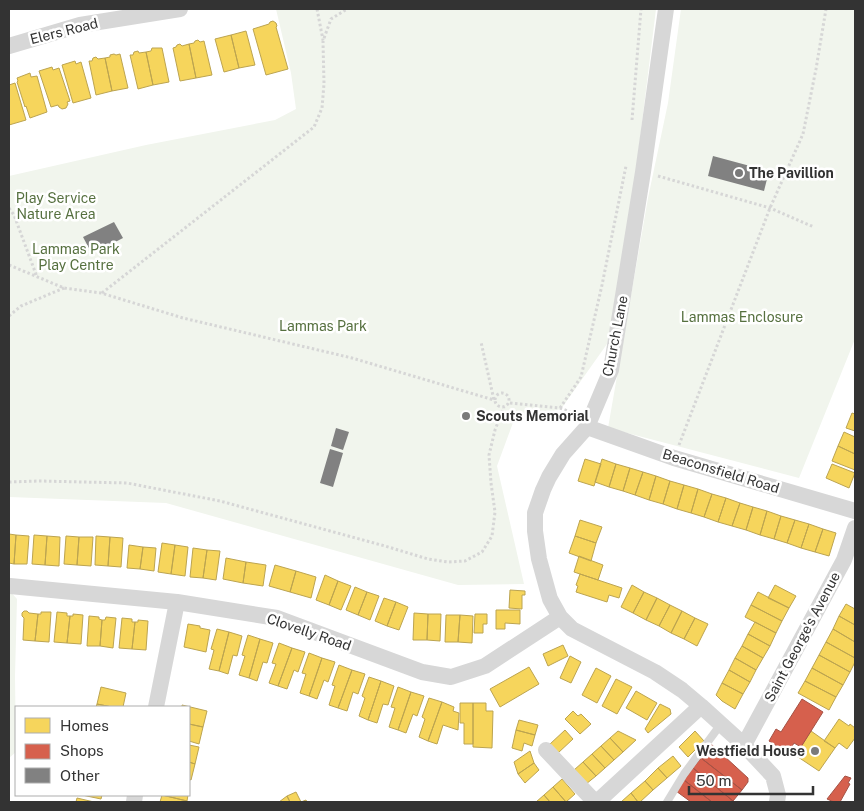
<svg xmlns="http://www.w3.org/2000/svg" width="864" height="811" font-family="'Public Sans',sans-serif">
  <rect width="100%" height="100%" fill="#fff"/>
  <path fill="#f1f5ed" d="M276,9H656L628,236L607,344L561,409L514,420L497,466L524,584L458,585L166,503L9,497V176L146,145L275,120L296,109L291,73Z
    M681,9H855V339L799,478L608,428L648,198L668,103Z
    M9,590L17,599L15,676L16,752L9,758Z"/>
  <path fill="#f6d55c" stroke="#bca450" d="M273,21L276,23L277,26L276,27L288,69L266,75L253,29L269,24L270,22Z
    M246,31L255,65L239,68L231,35Z
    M231,35L239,68L224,72L215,39Z
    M198,40L200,42L204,41L212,75L196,78L189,44L194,43L195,41Z
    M180,44L182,46L189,44L196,78L180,81L173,48L176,47L177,45Z
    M152,48H162L169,82L153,85L146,52L151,51Z
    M138,51L139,53L146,52L153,85L138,89L130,55H133L134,52Z
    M114,54L116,55L120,54L128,88L112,91L105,58L110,57V55Z
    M96,57L98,59L105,58L112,91L96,95L89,61H92L93,58Z
    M75,61L76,64L81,62L91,98L73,103L62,65Z
    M52,67L53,70L59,68L70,101L67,102L68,104L66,108L62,109L59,107L58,105L51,107L39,71Z
    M30,73L31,77L37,76L47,112L30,118L26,106L25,107L17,82L18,81L17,78Z
    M9,83V85L15,83L26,120L9,125Z
    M852,413L855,414V431L846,428Z
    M844,432L855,437V454L838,446Z
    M838,446L855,454V470L832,461Z
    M585,459L601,464L594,486L578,481Z
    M602,459L616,464L609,487L595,482Z
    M616,464L630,468L623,491L609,487Z
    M832,464L855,473L849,488L826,478Z
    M630,468L643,472L635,495L623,491Z
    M643,472L656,476L649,500L635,495Z
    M656,476L670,481L663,504L649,500Z
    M670,481L684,485L677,509L663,504Z
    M684,485L698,489L691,513L677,509Z
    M698,489L712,494L704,517L691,513Z
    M712,494L726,498L718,522L704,517Z
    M726,498L740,503L732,526L718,522Z
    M740,503L753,507L746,530L732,526Z
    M753,507L767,511L760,535L746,530Z
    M767,511L781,516L774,539L760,535Z
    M781,516L795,520L787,543L774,539Z
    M580,520L602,527L596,543L575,536Z
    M795,520L809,524L801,548L787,543Z
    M809,524L823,529L815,552L801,548Z
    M823,529L836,533L829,556L815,552Z
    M9,534L16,535L14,564L9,563Z
    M16,535L29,536L27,564H14Z
    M34,535L47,536L45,565L32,564Z
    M47,536L60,537L59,566L45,565Z
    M66,536L79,537L77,565L64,564Z
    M96,536L110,537L108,566L95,565Z
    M575,536L596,543L591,561L569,553Z
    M79,537H93L91,566L77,565Z
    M110,537L123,538L121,567L108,566Z
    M162,543L175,545L171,574L158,572Z
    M129,545L143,547L140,569L127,568Z
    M175,545L188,547L185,576L171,574Z
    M143,547L156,548L154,571L140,569Z
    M193,548L207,550L203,578L190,577Z
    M207,550L220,551L216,580L203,578Z
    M579,556L603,565L598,580L574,572Z
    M226,558L246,562L243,583L223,579Z
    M246,562L266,565L263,586L243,583Z
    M275,565L296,571L290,592L269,586Z
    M296,571L316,577L311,598L290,592Z
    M580,574L622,588L619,598L609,595L607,602L576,592L578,586L576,585Z
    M325,575L338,581L329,605L316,600Z
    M338,581L351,586L341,610L329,605Z
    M632,585L644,592L633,613L621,607Z
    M775,585L796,596L789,608L768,598Z
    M355,587L367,592L358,615L346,610Z
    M510,590L525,591V595H522V609L509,608Z
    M367,592L379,596L370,620L358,615Z
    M644,592L657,598L646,620L633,613Z
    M758,592L789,608L782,621L751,605Z
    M384,598L396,602L387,626L375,621Z
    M657,598L670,605L659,626L646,620Z
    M396,602L408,607L399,630L387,626Z
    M846,604L855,609V625L839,616Z
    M670,605L682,611L671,633L659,626Z
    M751,605L782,621L776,633L745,617Z
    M496,610H520V624L505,623V629H496Z
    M24,611H27L29,613L38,614L35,641L23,640L24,618L22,616V613Z
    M682,611L695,618L684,639L671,633Z
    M41,612H51L49,642L35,641L38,614H41Z
    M57,612L67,613V616H70L67,643L54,642Z
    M414,613L428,614L427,640H413Z
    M73,614L83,615L81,644L67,643L70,616H73Z
    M428,614H441L440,641L427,640Z
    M475,614H487V624H483V633H474Z
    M446,615H460L458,642H445Z
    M460,615L473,616L472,643L458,642Z
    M89,616L99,617V619L102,620L100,646H87Z
    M839,616L855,625V642L833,629Z
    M106,617L116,618L113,648L100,646L102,620H105Z
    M122,618L132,619V622H135L132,649L119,648Z
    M695,618L708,624L697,646L684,639Z
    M138,620L148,621L146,650L132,649L135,622H138Z
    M755,622L776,633L770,646L748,634Z
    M188,624L200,626V628L210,630L206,652L184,647Z
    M217,629L229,632L219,671L209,669L214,650L211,649Z
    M833,629L855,642V658L826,642Z
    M229,632L242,636L237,656L233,655L228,674L219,671Z
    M748,634L770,646L763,658L742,646Z
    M248,635L260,639L249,678L239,675L245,656L242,655Z
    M260,639L273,643L267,663L263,662L257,681L249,678Z
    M826,642L855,658V662L850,672L819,655Z
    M279,643L292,648L278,686L269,683L276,664L272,663Z
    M563,645L568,656L548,666L543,654Z
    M742,646L763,658L756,670L735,658Z
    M292,648L305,652L298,672L294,670L287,689L278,686Z
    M309,653L322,658L309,696L300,693L306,674L302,673Z
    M819,655L850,672L843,685L812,668Z
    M570,656L581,662L571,683L560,678Z
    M322,658L335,662L328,682L324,680L317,699L309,696Z
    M735,658L756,670L750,682L729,670Z
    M339,665L352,670L338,708L329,705L335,686L332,685Z
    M529,667L539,684L500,707L490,689Z
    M596,668L611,676L597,703L582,695Z
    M812,668L843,685L836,697L805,681Z
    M352,670L365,674L358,694L353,692L347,711L338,708Z
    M729,670L750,682L743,694L722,683Z
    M369,677L381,681L368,720L359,716L365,698L362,696Z
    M616,679L632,687L617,714L602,706Z
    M381,681L394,686L388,705L383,704L377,723L368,720Z
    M805,681L836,697L829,710L798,693Z
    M722,683L743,694L735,709L722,701L716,695Z
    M101,687L126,693L123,707H112L97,704Z
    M398,687L411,692L398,730L389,727L395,708L391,707Z
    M636,691L657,703L647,720L626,708Z
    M411,692L424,696L417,716L413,714L406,733L398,730Z
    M429,698L442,702L428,741L419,737L425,719L422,717Z
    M442,702L454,707L453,711L459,713L458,730L443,725L437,744L428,741Z
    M460,703H473V744H464V723H460Z
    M473,703H486V711H493L492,748L473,747Z
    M97,704L112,707H96Z
    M660,704L670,709L671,714L648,733L645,729Z
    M182,705L207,711L203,727L189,724V707H182Z
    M573,711L578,716L581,714L591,724L580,734L565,719Z
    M839,719L849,726L850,724L855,728V738L847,749L839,743L835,748L824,741Z
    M519,720L538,725L535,735L516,730Z
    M189,724L203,727L199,744L189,741Z
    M516,730L535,735L532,746L524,743L522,751L512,748Z
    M565,730L573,739L558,753L550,744Z
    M618,731L636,740L623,752L610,738Z
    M695,731L704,741L688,757L679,747Z
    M811,731L835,748L819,771L795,755Z
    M610,738L623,752L614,760L601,746Z
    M189,745L199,747L195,764L189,762Z
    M601,746L614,760L605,768L592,754Z
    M530,751L534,763L518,774L514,762Z
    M592,754L605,768L596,776L583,762Z
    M673,756L681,766L667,778L658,768Z
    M189,762L195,764L191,780L189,779Z
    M583,762L596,776L586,784L574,770Z
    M534,763L539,770L525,783L518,774Z
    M658,768L667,778L653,790L645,781Z
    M562,779L575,794L566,802L553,787Z
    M645,781L653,790L640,802H638L631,793Z
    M553,787L566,802H550L544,795Z
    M296,792L301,802L306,800L307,802H290L287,796Z
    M631,793L638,802H621Z
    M82,795H102L101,799Z
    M162,795L187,801V802H160Z
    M162,795H188L187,801Z
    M544,795L550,802H536Z
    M287,796L290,802H279Z
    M77,798L94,802H76Z"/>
  <path fill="#d6604d" stroke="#a55245" d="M802,699L823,712L801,747L794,743L788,753L769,741L776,729L781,732Z
    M711,744L748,778V782L742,790L701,758Z
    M701,758L742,790L733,801L693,768Z
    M693,768L733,801V802H712L684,780Z
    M845,776L851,778L848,783L850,784L840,802H834L827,799Z
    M684,780L712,802H691L676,791Z"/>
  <path fill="#818181" d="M713,156L769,171L764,191L708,176Z
    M114,222L123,238L92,254L83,237Z
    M336,428L349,432L343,450L331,446Z
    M330,449L343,453L333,487L320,483Z"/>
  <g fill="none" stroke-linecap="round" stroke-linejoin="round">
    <path stroke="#d6d6d6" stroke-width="3" stroke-dasharray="2.5 2.5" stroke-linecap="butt" d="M317,9L323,40
      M632,120L641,9
      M658,176L770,208L814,227
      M9,208L14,215L37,277
      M9,265L64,288L101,293L183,318L352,358L494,400L481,342
      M102,293L314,127L322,108L324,84L323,41L331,19L347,9
      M9,316L21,306L64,288
      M495 400a7 7 0 1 1 14 0a7 7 0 1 1-14 0Z
      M510,403L560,408L576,414
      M560,408L581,377L602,285L626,166
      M679,445L770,208L803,134L816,69L826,9
      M9,482L40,481L127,483L220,501L385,546L428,559L448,562L465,561L482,552L492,536L495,512L491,483L489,455L495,430L504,407"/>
    <path stroke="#d7d7d7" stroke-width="8" d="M667,802L684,774L721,724"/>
    <path stroke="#d7d7d7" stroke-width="16" d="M666,9L643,172L611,370L587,427L563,454L549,477L543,490L535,513V531L539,559L550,599L560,617L572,629L655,672L682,690L701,706L744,745L773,776L778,795L777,802
      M9,46L80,25L180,9
      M587,427L674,458L855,511
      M10,586L177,602L277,618L422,672L451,677L485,666L560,617
      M156,707L177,602
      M744,745L844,560L855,528
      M546,750L595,802
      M134,802L135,795
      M597,802L701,706"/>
  </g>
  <g fill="#7a7a7a" stroke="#fff" stroke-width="2">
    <circle cx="739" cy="173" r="5"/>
    <circle cx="466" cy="416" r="5"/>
    <circle cx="815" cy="751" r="5"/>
  </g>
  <g text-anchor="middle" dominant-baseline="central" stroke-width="5" stroke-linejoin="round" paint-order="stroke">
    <g font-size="14" fill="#333" stroke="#fff">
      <text transform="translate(64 31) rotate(-14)">Elers Road</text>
      <text transform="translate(615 336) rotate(-79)">Church Lane</text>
      <text transform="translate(721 471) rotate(17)">Beaconsfield Road</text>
      <text transform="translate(309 632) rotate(19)">Clovelly Road</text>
      <text transform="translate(802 637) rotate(-62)">Saint George's Avenue</text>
    </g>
    <g font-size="14" font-weight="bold" fill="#333" stroke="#fff" text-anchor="start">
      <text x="749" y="173">The Pavillion</text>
      <text x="476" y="416">Scouts Memorial</text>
      <text x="805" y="751" text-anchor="end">Westfield House</text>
    </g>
    <g font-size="14" fill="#56703f" stroke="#fff">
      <text x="56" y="198">Play Service<tspan x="56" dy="16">Nature Area</tspan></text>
      <text x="76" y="249">Lammas Park<tspan x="76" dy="16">Play Centre</tspan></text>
      <text x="742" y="317">Lammas Enclosure</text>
      <text x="323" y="326">Lammas Park</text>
    </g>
  </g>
  <rect width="864" height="811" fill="none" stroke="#333333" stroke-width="20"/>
  <rect x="15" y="706" width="175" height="90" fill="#ffffff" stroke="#adadad"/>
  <rect x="25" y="718" width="25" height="15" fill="#f6d55c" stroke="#adadad"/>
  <text x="60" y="731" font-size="15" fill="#333333">Homes</text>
  <rect x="25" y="744" width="25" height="15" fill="#d6604d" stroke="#adadad"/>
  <text x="60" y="756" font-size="15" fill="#333333">Shops</text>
  <rect x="25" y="768" width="25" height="15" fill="#818181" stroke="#adadad"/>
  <text x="60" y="781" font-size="15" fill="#333333">Other</text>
  <path d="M689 786v8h124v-8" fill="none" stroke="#333333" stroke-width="2.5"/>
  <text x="696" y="786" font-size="15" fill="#333333" stroke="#ffffff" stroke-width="4" paint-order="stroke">50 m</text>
</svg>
